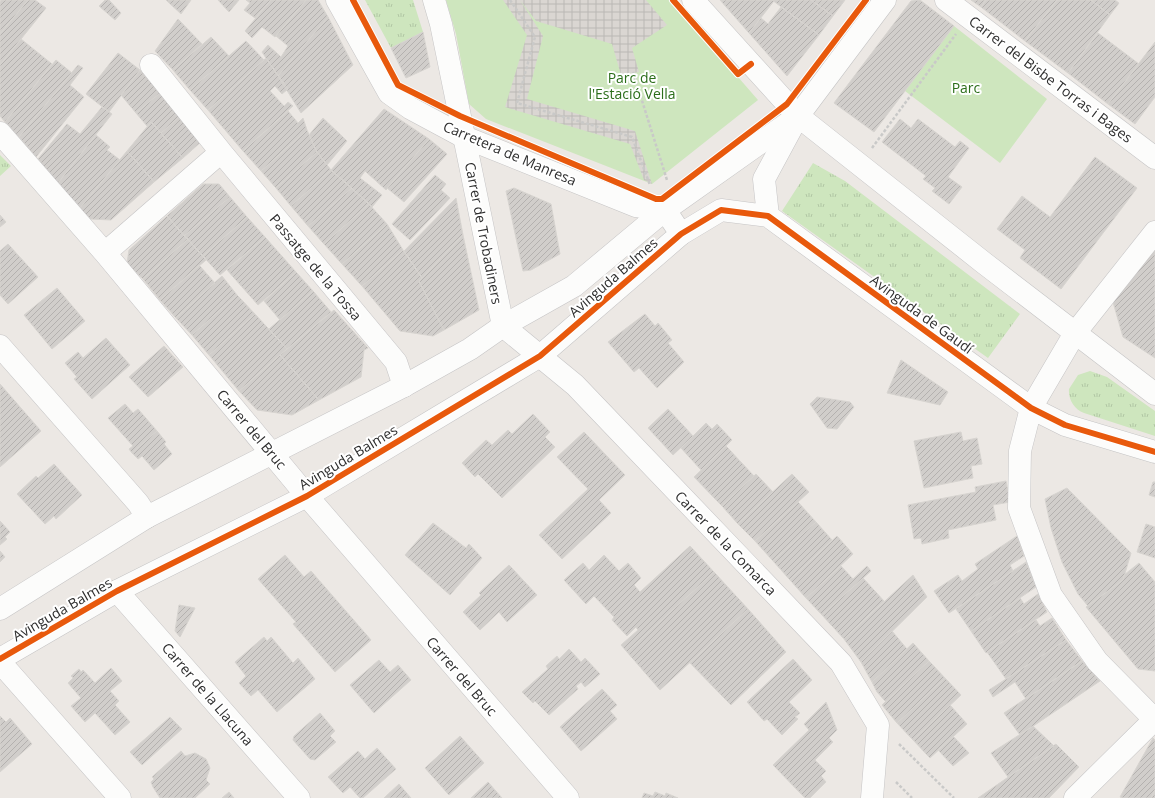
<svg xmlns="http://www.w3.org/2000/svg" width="1155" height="798" font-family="'Open Sans',sans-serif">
  <defs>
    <pattern id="grass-tufts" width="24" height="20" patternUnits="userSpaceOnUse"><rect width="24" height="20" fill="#cee6be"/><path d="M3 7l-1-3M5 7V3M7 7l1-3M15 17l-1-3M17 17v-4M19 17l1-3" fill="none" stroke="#b1c6a4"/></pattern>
    <pattern id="plaza-grid" width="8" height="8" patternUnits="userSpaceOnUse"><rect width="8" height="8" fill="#dad6d2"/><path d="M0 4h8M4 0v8" fill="none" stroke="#bbb8b5"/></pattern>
    <pattern id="building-hatch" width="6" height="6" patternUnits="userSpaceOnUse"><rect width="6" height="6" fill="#d1cecb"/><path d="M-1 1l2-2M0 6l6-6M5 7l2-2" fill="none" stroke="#b4b1af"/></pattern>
  </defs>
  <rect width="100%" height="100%" fill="#ece8e4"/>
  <path fill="url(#grass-tufts)" d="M365,0H413L423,32L391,48Z
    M0,155L11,166L0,176Z
    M813,163L845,181L1020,314L988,358L782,211Z
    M1090,371L1107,377L1155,411V436L1084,413C1074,409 1068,399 1069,389L1078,375Z"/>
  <path fill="#cee6be" d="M446,0H671L758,100L652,184L486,119L469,104L456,34Z
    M954,26L1047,99L1000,163L905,91Z"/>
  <path fill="url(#plaza-grid)" d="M503,0H520L543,36L527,99L635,131L652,184L644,180L630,144L505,107L527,35Z
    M520,0H646L667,25L632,48L639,72L621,75L612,44L536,21Z"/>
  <path fill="url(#building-hatch)" stroke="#d7d4d0" d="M1,0H28L0,34V2Z
    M28,0H35L46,8L0,65V34Z
    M105,0H109L121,13L115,20L99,6Z
    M166,0H191L181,14Z
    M218,0H239L229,12Z
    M246,0H271L255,18L244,10L250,3Z
    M271,0H306L275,37L262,27L252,38L245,31Z
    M306,0H318L328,17L278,76L262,52L268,45L281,57L288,46L276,36Z
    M720,0H772L774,1L749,33Z
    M772,0H811L833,16L819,35Z
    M811,0H845L833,16Z
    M920,0L954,26L874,132L834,103L911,1Z
    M971,0H986L981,7Z
    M986,0H1057L1025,41L981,7Z
    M1057,0H1091L1110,15L1068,73L1025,41Z
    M1091,0H1115L1119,3L1110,15Z
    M781,7L819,35L787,76L749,33L761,18L768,24Z
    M328,17L353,65L301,113L278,76Z
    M178,19L202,44L173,70L155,51Z
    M423,32L430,67L406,78L391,48Z
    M1098,33L1139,64L1108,104L1068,73Z
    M211,37L229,56L190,90L173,70Z
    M21,39L52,64L5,122L0,116V65Z
    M246,41L264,60L208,110L190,90Z
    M1155,42V97L1135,124L1108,104Z
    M118,53L140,70L109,112L86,94Z
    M266,58L288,89L282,94L275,86L270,91L284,106L288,102L293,106L243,151L208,110Z
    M56,60L72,73L19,137L5,122Z
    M78,65L83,68L70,85L84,97L36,157L19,137Z
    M140,70L160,93L136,113L121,95Z
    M160,93L180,116L161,133L151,122L147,126L136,113Z
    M102,107L112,114L58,183L38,159L67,124L80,134Z
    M384,109L429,139L386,190L365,171L360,178L382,195L372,207L331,170Z
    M288,111L298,123L303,118L307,130L261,171L243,151Z
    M180,116L202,141L183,158L161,133Z
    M323,118L347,141L327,165L317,152L309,135Z
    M900,119L911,128L918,119L955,147L960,141L969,148L948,177L962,187L949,204L932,191L935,188L923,179L926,176L882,142Z
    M151,122L183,158L154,182L127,151Z
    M307,130L317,152L276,188L261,171Z
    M96,135L110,147L107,150L120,160L80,208L58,183Z
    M429,139L447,154L404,202L387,188Z
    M127,151L154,182L111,220L90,219L80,208Z
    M317,152L331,170L291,206L276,188Z
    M1095,157L1137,188L1061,289L1020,258L1025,250L997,229L1022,196L1050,217Z
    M331,170L352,188L308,226L291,206Z
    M435,175L446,184L441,190L450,198L410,240L392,224Z
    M203,184H219L230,197L184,236L167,216Z
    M352,188L369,204L324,244L308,226Z
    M514,188L551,204L560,254L531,270L523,271L506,191Z
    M230,197L247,217L203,256L184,236Z
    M456,198L463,235L422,278L404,251Z
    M369,204L387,224L342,264L324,244Z
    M0,215L6,222L0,227Z
    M167,216L188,239L143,279L127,263L129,250Z
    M247,217L265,237L220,275L203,256Z
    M387,224L403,250L362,286L342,264Z
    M463,235L479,310L444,330L419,281Z
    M265,237L296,272L258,305L227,270Z
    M188,239L206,260L160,300L143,279Z
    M8,244L38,277L8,304L0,295V251Z
    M403,250L422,278L419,281L444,330L433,336L400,331L362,286Z
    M1155,250V358L1123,337L1113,302Z
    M199,265L215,283L176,318L160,300Z
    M296,272L313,291L280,320L264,301Z
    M222,276L237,295L192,335L176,318Z
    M57,288L85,321L52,349L24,315Z
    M313,291L331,312L287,349L269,329Z
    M237,295L255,314L209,355L192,335Z
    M334,310L368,348L364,350L361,377L319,400L280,355Z
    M255,314L287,349L239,391L209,355Z
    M645,314L655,326L658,323L672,340L668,343L684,362L657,388L639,368L634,372L608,342Z
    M106,338L130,365L92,399L74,379L77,377L65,363L78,352L83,358Z
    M164,346L183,367L148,397L129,377Z
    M280,355L319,400L292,415L257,410L239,391Z
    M901,360L948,392L940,405L887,393Z
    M0,384L41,431L0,467Z
    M817,397L850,402L854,407L837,429L827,428L810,404Z
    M125,404L133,413L138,409L157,431L132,453L129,449L133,446L108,418Z
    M668,409L693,436L673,455L648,428Z
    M533,414L550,432L545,437L555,447L502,498L478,474L475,477L462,463L486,440L492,445L508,430L512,434Z
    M706,423L712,429L717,424L732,440L701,470L681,448Z
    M157,431L166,442L164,444L172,454L154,470L142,456L138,459L132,453Z
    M584,432L625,475L599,500L611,513L562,559L539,535L588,489L557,457Z
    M961,432L963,441L977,438L982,464L971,466L973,478L924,488L914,441Z
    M726,446L754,476L722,506L694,477Z
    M54,464L82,495L56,519L54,516L45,524L17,494L36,476L38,478Z
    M756,474L773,492L738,524L722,506Z
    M792,474L809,492L755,541L738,524Z
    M1006,481L1010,502L993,505L996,520L948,530L949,538L922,544L921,538L914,539L908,505L976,492L975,487Z
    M1153,482H1155V497L1149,495Z
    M1067,488L1131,553L1123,580L1088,606L1078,594L1062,562L1051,528L1045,499Z
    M798,502L816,522L773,561L755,541Z
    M0,521L10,532L5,537L7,539L0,545Z
    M816,522L832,540L790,580L773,561Z
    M433,523L466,548L469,544L482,558L450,595L405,555Z
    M1146,524L1155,527V558L1137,552Z
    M837,536L853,554L806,598L790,580Z
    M1017,536L1024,556L1010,565L1013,571L949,613L934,591L958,575L962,581L978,569L975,564Z
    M690,546L714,572L627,652L621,645L638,630L636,627L627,636L612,620L614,617L594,596L586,604L564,580L583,563L589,570L604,555L619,571L628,563L641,578L634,585L640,592Z
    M0,551L5,557L0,562Z
    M285,555L304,577L311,571L371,640L335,672L293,624L296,622L258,579Z
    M1026,562L1036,587L971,631L956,609Z
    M1139,563L1155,582V671L1138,669L1086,607L1123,580L1124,575Z
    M509,565L537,595L507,622L499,612L480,630L463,612L481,595L479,593Z
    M841,566L853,579L867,566L871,571L822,615L806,598Z
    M714,572L748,609L660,690L627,652Z
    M913,575L927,597L861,662L844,639Z
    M863,578L884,601L844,639L822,615Z
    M1038,594L1047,612L986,653L971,631L1020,598L1024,604Z
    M179,605L195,608L180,637L175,631Z
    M748,609L786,652L731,705L690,663Z
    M1052,618L1066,640L1006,679L987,652L1036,620L1040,626Z
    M892,631L907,649L872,682L861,662Z
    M264,637L267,641L271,637L293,663L298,658L315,679L277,712L258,690L251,696L239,683L246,676L235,662Z
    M1066,640L1082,661L1026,699L1015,682L993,697L989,690Z
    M913,643L929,661L886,702L877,692L872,682Z
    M569,649L581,662L585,658L600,674L585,687L581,682L576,686L578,689L549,715L535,701L533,703L522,692L548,669L546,666L557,656L559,659Z
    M793,659L812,680L789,702L800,713L795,717L798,719L782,735L767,719L764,721L747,702Z
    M379,660L390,672L398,665L411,680L374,713L350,685Z
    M929,661L945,678L897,723L882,705Z
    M1082,661L1100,681L1020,735L1004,713Z
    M111,668L122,681L110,691L119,701L115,705L130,722L115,735L95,713L85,722L71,706L81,698L68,683L73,678L71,676L79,669L81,672L83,670L95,683Z
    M945,678L961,695L913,740L897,723Z
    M602,689L617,705L610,711L617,719L581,751L560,727Z
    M826,702L837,730L829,738L833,742L815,760L826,771L821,776L826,782L810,798H805L773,765L809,730L804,724Z
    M950,705L967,724L930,758L913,740Z
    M320,713L335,731L330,736L336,742L315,760L310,759L293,740L294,736Z
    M0,716L6,722L10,718L32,744L0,772Z
    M170,717L182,729L142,765L130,752Z
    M1033,726L1054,746L1008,777L991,753Z
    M460,736L484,763L449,795L425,768Z
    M953,736L969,753L953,766L938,750Z
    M1153,738L1155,740V790L1151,798H1123L1120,797Z
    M1056,744L1079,767L1049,798H978Z
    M377,748L396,769L363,798H360L350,787L343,793L328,777L358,751L365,759Z
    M181,751L185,756L195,753L206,759L210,768L206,780L210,784L195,798H160L153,787L151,782L154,779L152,777Z
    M488,782L502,798H471Z
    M399,784L411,798H384Z
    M1155,790V798H1151Z
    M229,792L234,798H222Z
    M655,792L665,796L666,793L678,798H642L644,793L653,796Z"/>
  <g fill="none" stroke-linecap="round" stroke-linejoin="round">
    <defs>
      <path id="street" d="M434,0L441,24L503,326L575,385L841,663L878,725L872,798
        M693,0L798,116L984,263L1155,394
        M946,0L1155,158
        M151,65L221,152
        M0,133L105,253L307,496L568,798
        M768,216L764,179L798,116
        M1155,232L1075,333L1031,408L1020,451L1019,508L1051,595L1097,661L1155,720
        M681,234L721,210L768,216L1031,408L1065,425L1155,452
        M105,253L221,152L396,362L404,386
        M0,346L138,503L147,517
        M117,591L299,798
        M0,662L120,798
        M1075,798L1155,719"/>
      <path id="secondary" d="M0,609L147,517L404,386L470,349L503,326L574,286L665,210L798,116L885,0
        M0,659L117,591L307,496L540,356L681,234L665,210L636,206L464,137L410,108L389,93L337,0"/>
    </defs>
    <use href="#street" stroke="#c5c4c5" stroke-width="23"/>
    <use href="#secondary" stroke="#c5c4c5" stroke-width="23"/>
    <path stroke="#c9c9c8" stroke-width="2.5" stroke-dasharray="3 2" stroke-linecap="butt" d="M510,0L535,37L517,103L632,137L650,185
      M633,72L667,180
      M872,148L956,34
      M899,744L954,798
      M896,782L912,798"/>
    <use href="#street" stroke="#fcfcfb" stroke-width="22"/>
    <use href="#secondary" stroke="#fcfcfb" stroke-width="22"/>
    <defs>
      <path id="cycleway" d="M353,0L398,85L460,116L656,199H662L787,104L866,0
        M673,0L738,74L751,64
        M0,659L117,591L307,496L540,356L681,234L721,210L768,216L1031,408L1065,425L1155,452"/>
    </defs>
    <use href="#cycleway" stroke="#fff" stroke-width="8"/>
    <use href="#cycleway" stroke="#e8590c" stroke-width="6"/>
  </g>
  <g text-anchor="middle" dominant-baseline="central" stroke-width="4" stroke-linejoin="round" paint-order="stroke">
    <g font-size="14" fill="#2c6e1b" stroke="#fff">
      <text x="632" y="77">Parc de<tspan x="632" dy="16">l'Estació Vella</tspan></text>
      <text x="966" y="87">Parc</text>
    </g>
    <g font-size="14" fill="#2e2e2e" stroke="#fff">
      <text transform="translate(1051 79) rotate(37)">Carrer del Bisbe Torras i Bages</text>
      <text transform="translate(510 153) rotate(23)">Carretera de Manresa</text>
      <text transform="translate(484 233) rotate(79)">Carrer de Trobadiners</text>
      <text transform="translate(316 267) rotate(50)">Passatge de la Tossa</text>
      <text transform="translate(613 277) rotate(-41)">Avinguda Balmes</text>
      <text transform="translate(922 314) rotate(36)">Avinguda de Gaudí</text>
      <text transform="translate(252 429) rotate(50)">Carrer del Bruc</text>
      <text transform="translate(348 457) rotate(-31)">Avinguda Balmes</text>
      <text transform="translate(726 543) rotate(46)">Carrer de la Comarca</text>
      <text transform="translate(62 609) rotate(-30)">Avinguda Balmes</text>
      <text transform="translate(462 676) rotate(49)">Carrer del Bruc</text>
      <text transform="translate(208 694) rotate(49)">Carrer de la Llacuna</text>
    </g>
  </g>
</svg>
